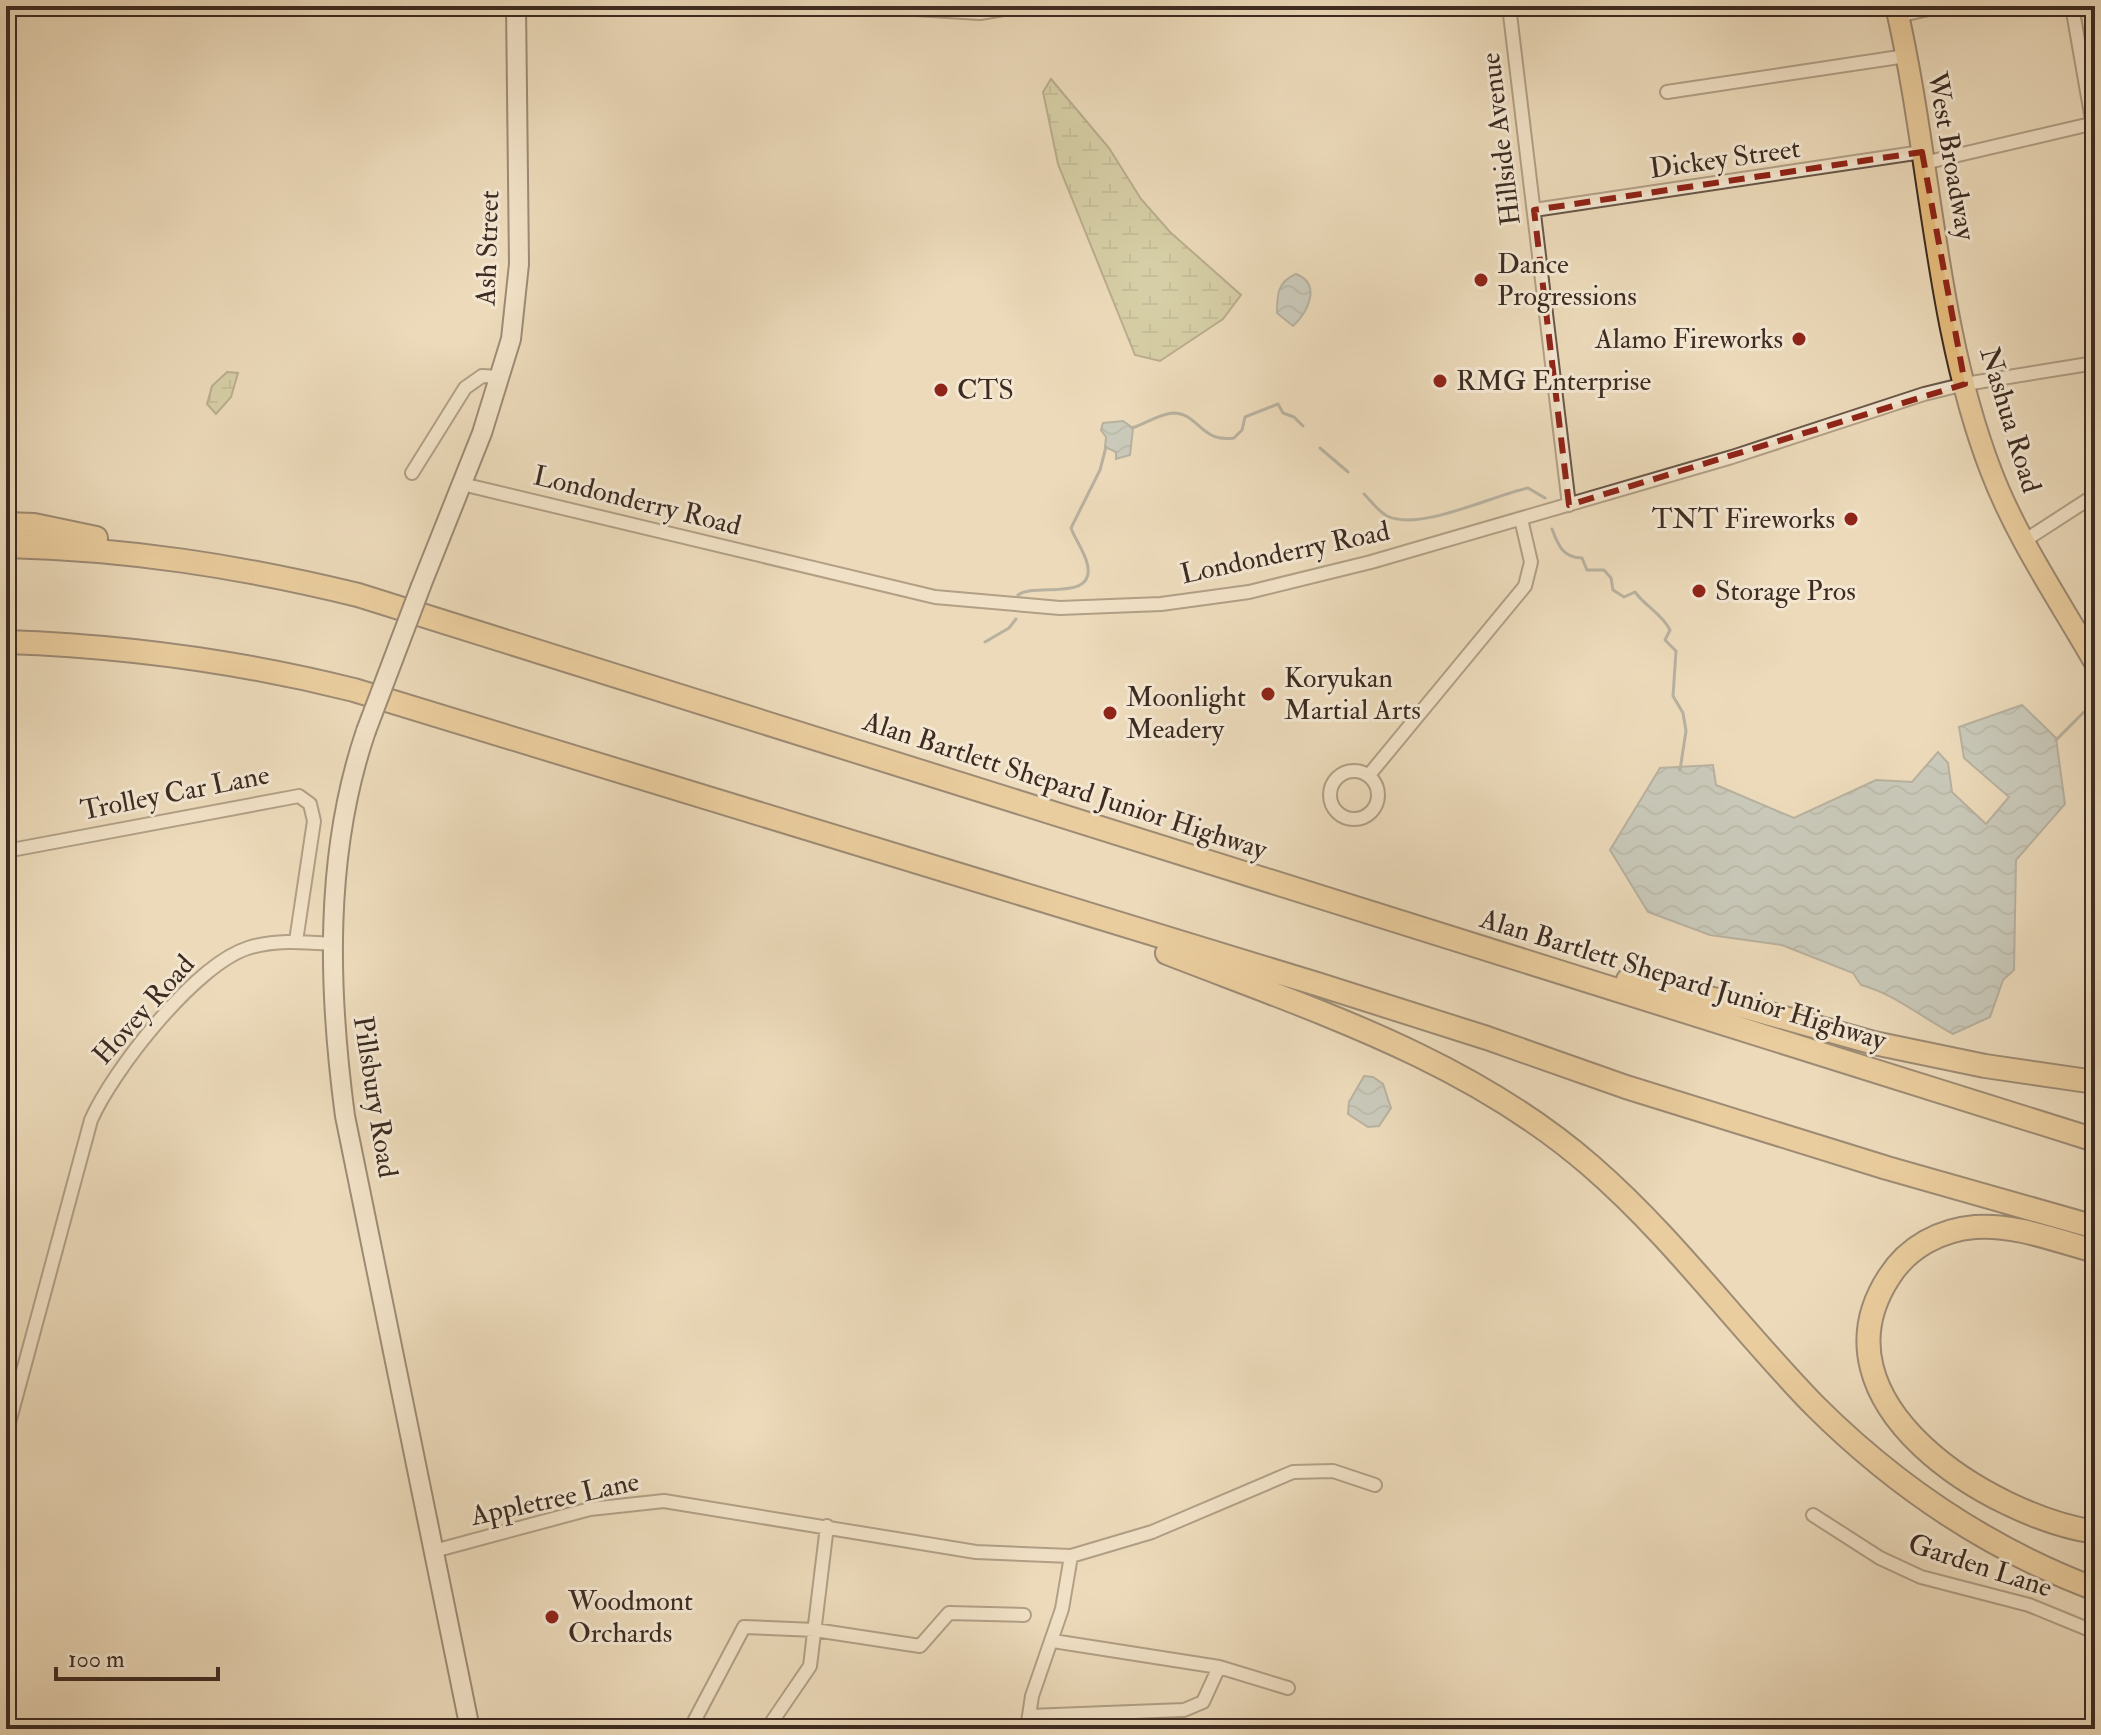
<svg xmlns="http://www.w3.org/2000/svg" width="2101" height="1735" font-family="'IM FELL Double Pica',serif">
  <defs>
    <pattern id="wetland-marsh" width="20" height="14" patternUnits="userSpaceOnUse" patternTransform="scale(2)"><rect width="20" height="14" fill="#babf8e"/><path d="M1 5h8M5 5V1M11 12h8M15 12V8" fill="none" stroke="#989b74"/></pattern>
    <pattern id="water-waves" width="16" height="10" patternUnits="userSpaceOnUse" patternTransform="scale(2)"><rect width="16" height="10" fill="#9fb7bc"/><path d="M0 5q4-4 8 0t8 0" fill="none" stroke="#839598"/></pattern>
  </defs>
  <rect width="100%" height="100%" fill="#ecdaba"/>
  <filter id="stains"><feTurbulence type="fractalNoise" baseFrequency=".0025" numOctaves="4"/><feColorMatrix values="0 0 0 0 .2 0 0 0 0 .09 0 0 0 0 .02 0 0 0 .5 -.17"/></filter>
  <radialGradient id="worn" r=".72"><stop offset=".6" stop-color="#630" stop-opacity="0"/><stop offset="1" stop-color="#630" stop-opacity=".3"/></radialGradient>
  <path fill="url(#wetland-marsh)" stroke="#7c7558" stroke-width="2" d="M1051,79L1109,148L1141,199L1170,232L1241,295L1223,319L1160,361L1135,355L1058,164L1043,92Z
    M227,372L238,373L231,397L216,414L207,404L212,386Z"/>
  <path fill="url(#water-waves)" stroke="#787f7e" stroke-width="2" d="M1296,274C1322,284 1308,312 1293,326L1277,313C1277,295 1277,282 1296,274Z
    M1123,421L1133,428L1130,455L1116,459V452L1105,447L1106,437L1101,430L1103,423Z
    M2022,705L2056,738L2065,804L2016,860L2014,970L2003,980L1990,1017L1953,1034C1921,1017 1895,994 1861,985L1853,973L1782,945L1710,935L1648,912L1610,850L1660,768L1713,765L1716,785L1794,818L1876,780L1912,782L1938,752L1948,763L1952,792L1986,824L2009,797L1964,758L1959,727Z
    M1364,1076L1373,1077L1383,1084L1391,1108L1379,1126L1368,1127L1348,1114L1349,1102Z"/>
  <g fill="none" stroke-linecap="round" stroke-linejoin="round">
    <path stroke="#787f7e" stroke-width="3" d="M1132,428C1145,424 1159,414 1173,413C1199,413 1200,443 1234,438L1242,430L1245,417L1278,404L1283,413L1294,417L1303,426
      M1320,448L1348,472
      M1364,494C1371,501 1378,511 1387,516C1420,532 1493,495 1528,488L1545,498
      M1552,529C1558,545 1563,558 1582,558L1587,570H1604L1611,578L1613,590L1624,597L1635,592C1646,607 1662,614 1670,630L1665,640L1676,651L1673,696L1683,713L1686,731L1680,770
      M1018,595C1034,582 1098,603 1087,563C1084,551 1075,539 1071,528L1100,470L1106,447
      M985,642L1009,628L1016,619
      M2056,740L2095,701"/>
    <defs>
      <path id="street" d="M866,6L980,13L1022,6
        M1509,6L1569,505
        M2072,6L2095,137
        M1898,16L1941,6
        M1667,92L1906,56
        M1924,163L2095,123
        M1534,210L1922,152
        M412,473L465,388L482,376L501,377
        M462,484L935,597L1060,608L1161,604L1249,592L1371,562L1732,457L1924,394L1965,384L2095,363
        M2024,541L2095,495
        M1330 795a24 24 0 1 1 48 0a24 24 0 1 1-48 0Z
        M1369,775L1525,586L1531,562L1521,519
        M6,851L299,796L310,804L314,821L296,941
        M6,1434L91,1120C113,1070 195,965 248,948C276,939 305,942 334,944
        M1813,1515L1880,1558L1921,1577L2029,1605L2095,1632
        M434,1551L590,1509L664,1501L976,1552L1071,1556L1152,1532L1293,1472L1333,1471L1375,1485
        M1053,1641L1219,1667L1288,1688
        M1029,1716L1184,1710L1203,1702L1219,1667
        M690,1729L744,1627L815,1630L920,1646L949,1613L1024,1615
        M767,1729L810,1666L827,1526
        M1027,1729L1032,1696L1062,1609L1071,1556"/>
      <path id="secondary" d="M421,586L482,433L511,339L519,264L516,6
        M366,731C324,854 328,989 345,1116L470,1729"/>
      <path id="primary" d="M1896,6C1931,157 1935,326 1991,471C2017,539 2059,600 2095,663"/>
      <path id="highway" d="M6,524L34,525L96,538
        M6,546C128,549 239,566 358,595L2095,1140
        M6,642C125,646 238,661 354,690L1317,984L1487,1038L1626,1087L1887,1168L2095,1227
        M1167,953C1316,1011 1469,1060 1591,1166C1674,1238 1738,1327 1814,1405C1894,1485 1989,1549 2095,1589
        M1628,980L1731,1003L1874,1043L1985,1066L2095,1082
        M2095,1251C2057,1241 2015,1224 1975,1227C1940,1230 1908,1247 1889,1277C1807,1403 1990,1516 2095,1532"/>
    </defs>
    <use href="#street" stroke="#695748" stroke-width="16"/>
    <use href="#secondary" stroke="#3d2b22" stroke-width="22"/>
    <use href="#primary" stroke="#3d2b22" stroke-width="24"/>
    <use href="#highway" stroke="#3d2b22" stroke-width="26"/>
    <use href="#street" stroke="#f3e7d2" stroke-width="12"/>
    <use href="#secondary" stroke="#f3e7d2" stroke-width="18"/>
    <use href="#primary" stroke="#e6bd7d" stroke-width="20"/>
    <use href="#highway" stroke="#e6bd7d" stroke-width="22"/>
    <defs>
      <path id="secondary-bridge" d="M366,731L421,586"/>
    </defs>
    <use href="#secondary-bridge" stroke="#3d2b22" stroke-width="22" stroke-linecap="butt"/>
    <use href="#secondary-bridge" stroke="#f3e7d2" stroke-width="18"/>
  </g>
  <path d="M0 0H2101V1735H0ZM1922,152L1965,384L1569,505L1534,210Z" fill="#ecdaba" fill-opacity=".55" fill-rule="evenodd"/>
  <path fill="none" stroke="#8f2418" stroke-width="6" stroke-dasharray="16 10" stroke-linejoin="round" d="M1922,152L1965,384L1569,505L1534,210Z"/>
  <g fill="#8f2418" stroke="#f3e7d2" stroke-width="3">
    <circle cx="1481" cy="280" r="8"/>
    <circle cx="1799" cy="339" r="8"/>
    <circle cx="1440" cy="381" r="8"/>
    <circle cx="941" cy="390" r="8"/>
    <circle cx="1851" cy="519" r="8"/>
    <circle cx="1699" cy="591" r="8"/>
    <circle cx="1268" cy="694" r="8"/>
    <circle cx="1110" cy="713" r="8"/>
    <circle cx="552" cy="1617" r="8"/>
  </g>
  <g text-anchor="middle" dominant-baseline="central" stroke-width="6" stroke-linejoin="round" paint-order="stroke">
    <g font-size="28" fill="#3d2b22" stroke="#f3e7d2">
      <text transform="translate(1501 139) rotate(-97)">Hillside Avenue</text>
      <text transform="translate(1951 156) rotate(80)">West Broadway</text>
      <text transform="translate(1725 159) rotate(-8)">Dickey Street</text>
      <text transform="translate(488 248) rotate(-88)">Ash Street</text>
      <text transform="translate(2010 420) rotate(73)">Nashua Road</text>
      <text transform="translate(637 501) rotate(14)">Londonderry Road</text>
      <text transform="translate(1285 553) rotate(-12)">Londonderry Road</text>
      <text transform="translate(1065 786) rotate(18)">Alan Bartlett Shepard Junior Highway</text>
      <text transform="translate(175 793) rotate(-11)">Trolley Car Lane</text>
      <text transform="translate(1683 980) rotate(17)">Alan Bartlett Shepard Junior Highway</text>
      <text transform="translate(144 1010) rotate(-48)">Hovey Road</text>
      <text transform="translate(375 1097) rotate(81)">Pillsbury Road</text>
      <text transform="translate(555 1499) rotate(-12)">Appletree Lane</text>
      <text transform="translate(1980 1566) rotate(18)">Garden Lane</text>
    </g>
    <g font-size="28" fill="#3d2b22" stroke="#f3e7d2" text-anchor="start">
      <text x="1497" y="264">Dance<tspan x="1497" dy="32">Progressions</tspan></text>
      <text x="1783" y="339" text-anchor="end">Alamo Fireworks</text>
      <text x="1456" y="381">RMG Enterprise</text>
      <text x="957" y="390">CTS</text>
      <text x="1835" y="519" text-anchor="end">TNT Fireworks</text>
      <text x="1715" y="591">Storage Pros</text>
      <text x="1284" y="678">Koryukan<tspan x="1284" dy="32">Martial Arts</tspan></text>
      <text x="1126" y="697">Moonlight<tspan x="1126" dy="32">Meadery</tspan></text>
      <text x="568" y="1601">Woodmont<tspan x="568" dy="32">Orchards</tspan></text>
    </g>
  </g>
  <rect width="2101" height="1735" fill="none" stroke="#ecdaba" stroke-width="32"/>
  <rect x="8" y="8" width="2085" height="1719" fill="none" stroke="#3d2b22" stroke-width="4"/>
  <rect x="16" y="16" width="2069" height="1703" fill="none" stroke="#3d2b22" stroke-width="2"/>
  <path d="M56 1667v12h162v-12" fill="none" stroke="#3d2b22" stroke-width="4"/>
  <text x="68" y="1667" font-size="24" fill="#3d2b22" stroke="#f3e7d2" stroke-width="6" paint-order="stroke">100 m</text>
  <rect width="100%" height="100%" filter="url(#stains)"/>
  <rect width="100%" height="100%" fill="url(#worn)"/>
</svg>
